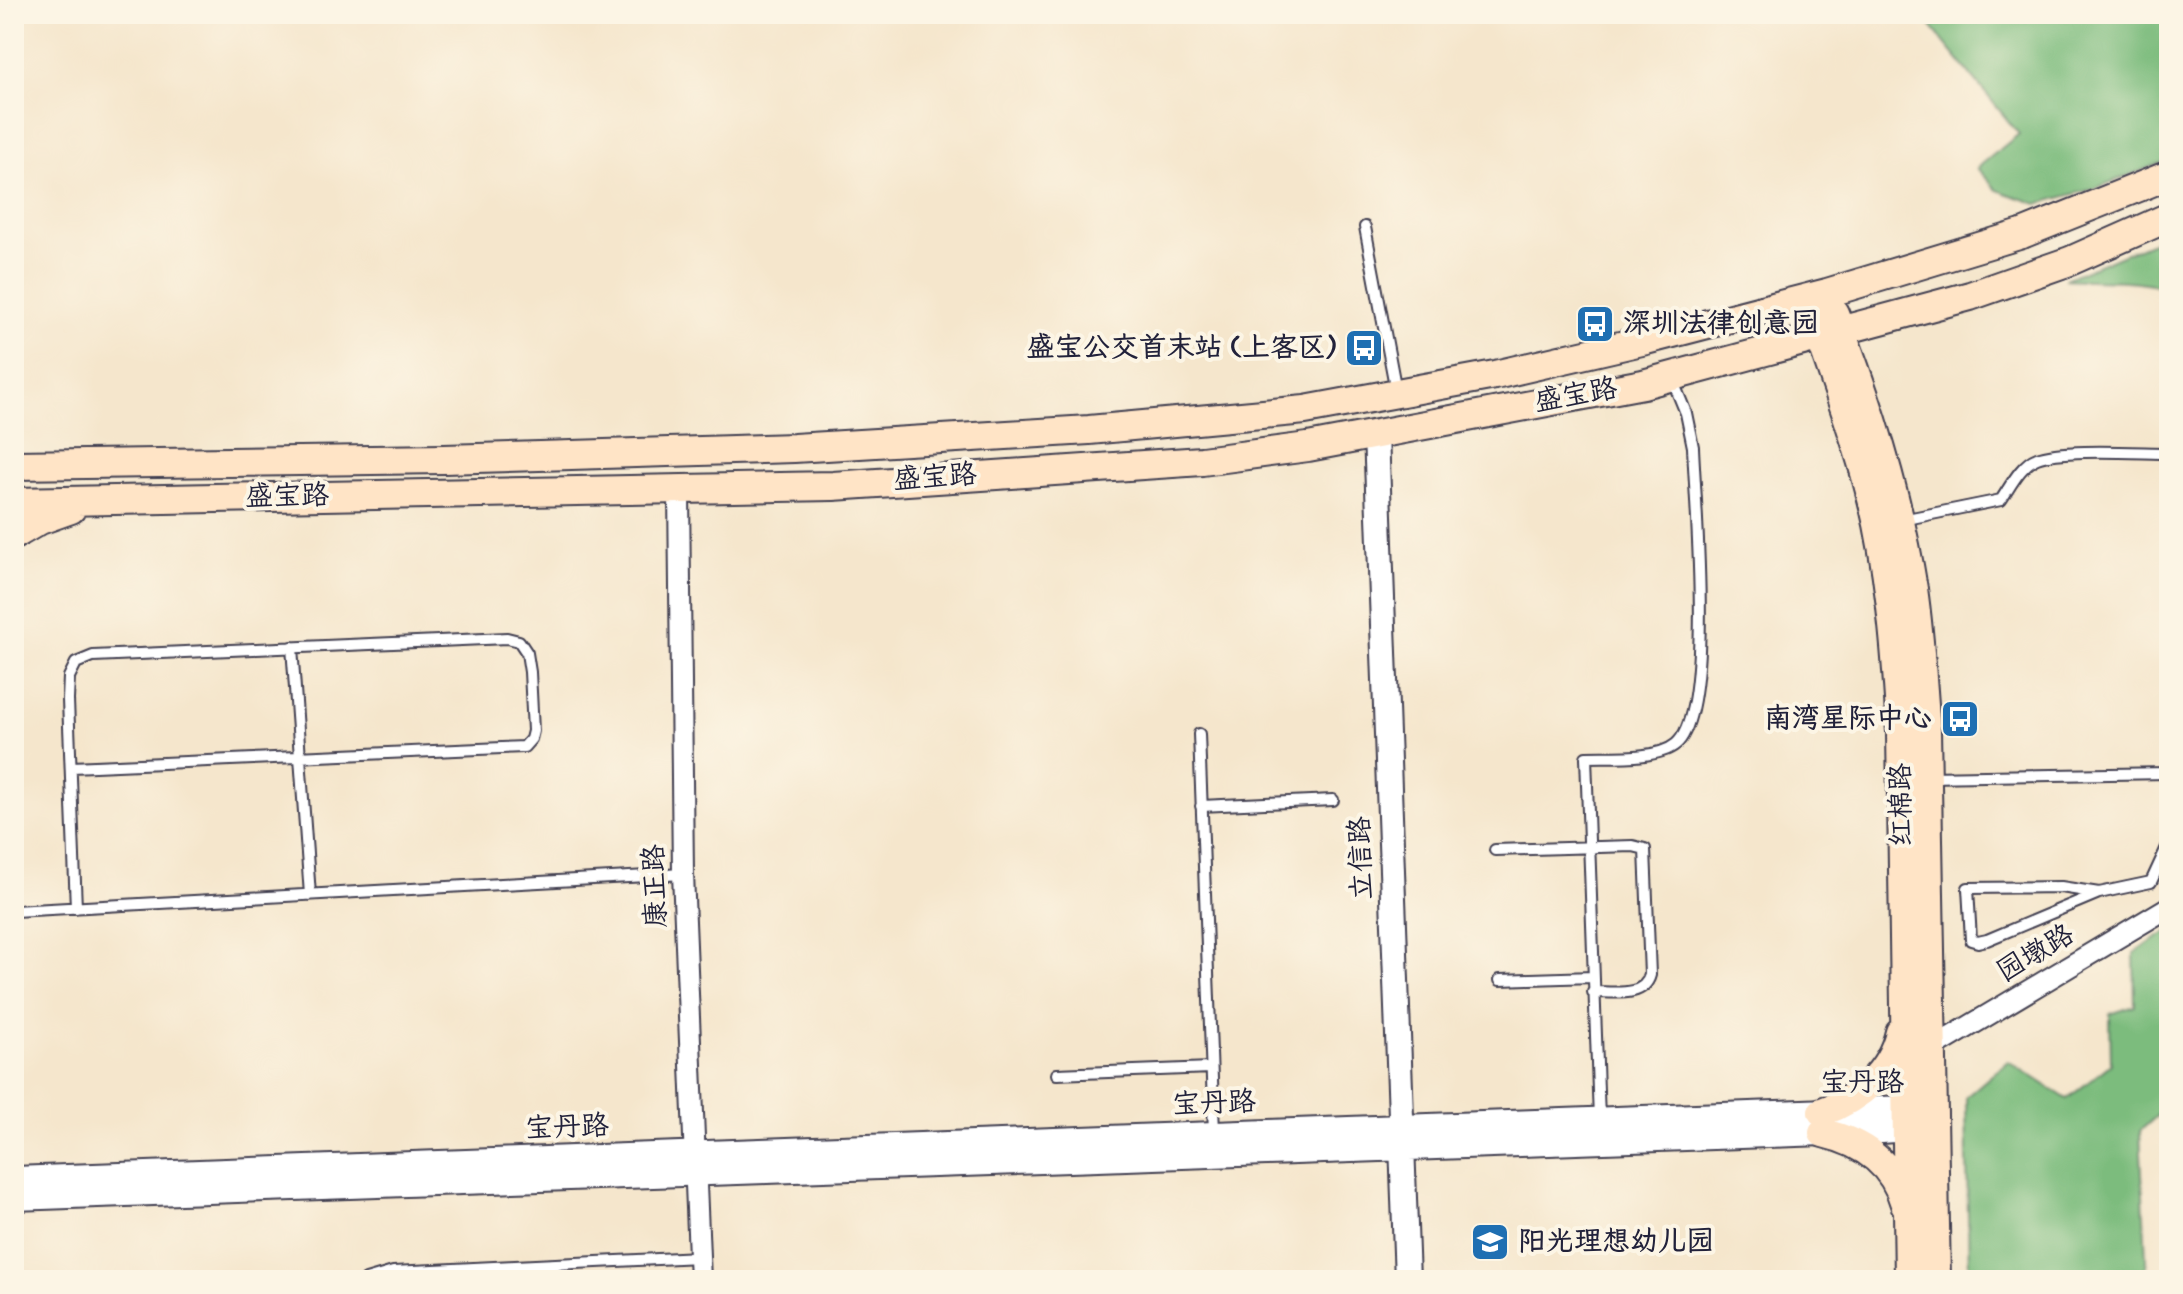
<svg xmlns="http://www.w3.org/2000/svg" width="2183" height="1294" font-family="Mynerve,'LXGW WenKai TC',sans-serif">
  <rect width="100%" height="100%" fill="#fcf5e5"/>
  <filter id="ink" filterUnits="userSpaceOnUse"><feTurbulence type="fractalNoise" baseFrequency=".0125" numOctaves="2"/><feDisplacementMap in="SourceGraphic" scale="16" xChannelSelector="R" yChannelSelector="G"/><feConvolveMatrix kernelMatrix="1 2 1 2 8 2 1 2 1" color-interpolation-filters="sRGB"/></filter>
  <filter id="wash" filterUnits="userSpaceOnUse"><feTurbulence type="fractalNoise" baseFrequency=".006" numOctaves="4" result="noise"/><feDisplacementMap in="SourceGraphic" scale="32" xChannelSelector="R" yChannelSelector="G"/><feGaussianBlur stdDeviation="1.8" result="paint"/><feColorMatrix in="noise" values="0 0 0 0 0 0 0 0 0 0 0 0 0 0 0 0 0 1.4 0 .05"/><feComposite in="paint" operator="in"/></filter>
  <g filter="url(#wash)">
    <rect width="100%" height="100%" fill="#f5e6cc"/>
    <path fill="#7bbc7d" stroke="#4e6f5c" stroke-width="2" d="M1921,14H2169V160L2093,189L2037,204L1997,190L1977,168L2019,134Z
      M2169,235V289C2138,277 2100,282 2065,279Z
      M2169,931V1105L2140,1131L2147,1280H1969L1966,1097L2008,1061L2067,1099L2111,1064L2110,1014L2135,1006L2134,953Z"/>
  </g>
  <g filter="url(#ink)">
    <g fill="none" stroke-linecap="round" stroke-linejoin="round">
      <defs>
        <path id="service" d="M1365,227L1396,391
          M1902,520L2001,500C2010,487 2021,464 2037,458C2063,448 2139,453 2169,453
          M292,647L310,895
          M1199,734L1214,1132
          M72,767L524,747L531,739L533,731L530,672L527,653L519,641L507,638L93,656L76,663L69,677L68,700L76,908
          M1927,777L2169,773
          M1201,806L1333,800
          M1495,850L1633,846L1645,849L1650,975C1644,998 1614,992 1593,992
          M2099,893L2061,887L1968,888L1971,940L1978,942L1987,940L2099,893L2151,882L2169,843
          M14,911L683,874
          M1500,980L1593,977
          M1057,1074L1211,1068
          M1599,1119L1586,757C1610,756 1657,760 1676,744C1715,711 1695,502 1693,447L1686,413L1672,379
          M366,1280L393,1272L699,1257"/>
        <path id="minor" d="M679,490L683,874L700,1280
          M1931,1049L2169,907"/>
        <path id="tertiary" d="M1376,434L1407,1280
          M14,1179L1906,1108L1923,1115
          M14,1198L1881,1131L1907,1129L1925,1122"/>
        <path id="secondary" d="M1834,313C1869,402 1898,495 1913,589C1920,636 1922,683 1926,730L1936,1280
          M1823,318L1820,336C1841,398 1864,460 1878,524C1892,593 1897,662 1901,732L1909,1280
          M14,465L444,459L794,448L1089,430L1305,410L1495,375L1646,340L1827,293L2022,234
          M14,502L833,486L1202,461L1308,447L1643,384L1970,296L2070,261L2169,217
          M14,535L40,520L71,509
          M1822,1112C1859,1099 1891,1072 1900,1032
          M1823,1133C1862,1142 1894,1164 1905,1204"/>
      </defs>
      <use href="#service" stroke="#423f51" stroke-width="14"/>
      <use href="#minor" stroke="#423f51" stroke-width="24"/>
      <use href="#tertiary" stroke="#423f51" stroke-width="28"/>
      <use href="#secondary" stroke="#423f51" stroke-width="32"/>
      <use href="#service" stroke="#fff" stroke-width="10"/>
      <use href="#minor" stroke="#fff" stroke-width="20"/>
      <use href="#tertiary" stroke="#fff" stroke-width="24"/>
      <use href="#secondary" stroke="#ffe4c6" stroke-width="28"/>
      <defs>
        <path id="secondary-bridge" d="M2022,234L2169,175"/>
      </defs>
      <use href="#secondary-bridge" stroke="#423f51" stroke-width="32" stroke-linecap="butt"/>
      <use href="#secondary-bridge" stroke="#ffe4c6" stroke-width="28"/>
    </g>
  </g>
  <defs>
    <symbol id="bus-square" viewBox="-11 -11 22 22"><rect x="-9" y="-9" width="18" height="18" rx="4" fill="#1f6fb2" stroke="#fcf5e5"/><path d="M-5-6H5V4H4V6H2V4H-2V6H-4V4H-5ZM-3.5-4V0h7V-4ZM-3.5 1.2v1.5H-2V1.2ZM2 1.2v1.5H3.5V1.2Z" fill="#fff"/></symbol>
    <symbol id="school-square" viewBox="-11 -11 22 22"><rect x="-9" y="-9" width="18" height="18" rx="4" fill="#1f6fb2" stroke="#fcf5e5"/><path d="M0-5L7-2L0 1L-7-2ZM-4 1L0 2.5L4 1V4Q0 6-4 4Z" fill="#fff"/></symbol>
  </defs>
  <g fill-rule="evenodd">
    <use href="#bus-square" x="1573" y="302" width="44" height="44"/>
    <use href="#bus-square" x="1342" y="326" width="44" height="44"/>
    <use href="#bus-square" x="1938" y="697" width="44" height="44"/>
    <use href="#school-square" x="1468" y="1220" width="44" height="44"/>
  </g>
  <g text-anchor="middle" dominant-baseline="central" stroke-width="8" stroke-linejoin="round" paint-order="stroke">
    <g font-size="28" font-weight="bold" fill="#22223b" stroke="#fcf5e5" text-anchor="start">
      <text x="1623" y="324">深圳法律创意园</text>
      <text x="1336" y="348" text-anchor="end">盛宝公交首末站 (上客区)</text>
      <text x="1932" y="719" text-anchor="end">南湾星际中心</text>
      <text x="1518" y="1242">阳光理想幼儿园</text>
    </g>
    <g font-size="28" fill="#22223b" stroke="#fcf5e5">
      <text transform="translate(1576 396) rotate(-10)">盛宝路</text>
      <text transform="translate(935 478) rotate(-4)">盛宝路</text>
      <text transform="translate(287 497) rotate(-1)">盛宝路</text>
      <text transform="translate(1902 805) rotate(-91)">红棉路</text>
      <text transform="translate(1362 858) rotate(-92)">立信路</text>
      <text transform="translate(656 886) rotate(-92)">康正路</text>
      <text transform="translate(2036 954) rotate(-31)">园墩路</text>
      <text x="1862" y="1083">宝丹路</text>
      <text transform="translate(1214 1104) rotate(-2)">宝丹路</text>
      <text transform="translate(567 1128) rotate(-2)">宝丹路</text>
    </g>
  </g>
  <rect width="2183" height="1294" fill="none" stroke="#fcf5e5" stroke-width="48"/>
</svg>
